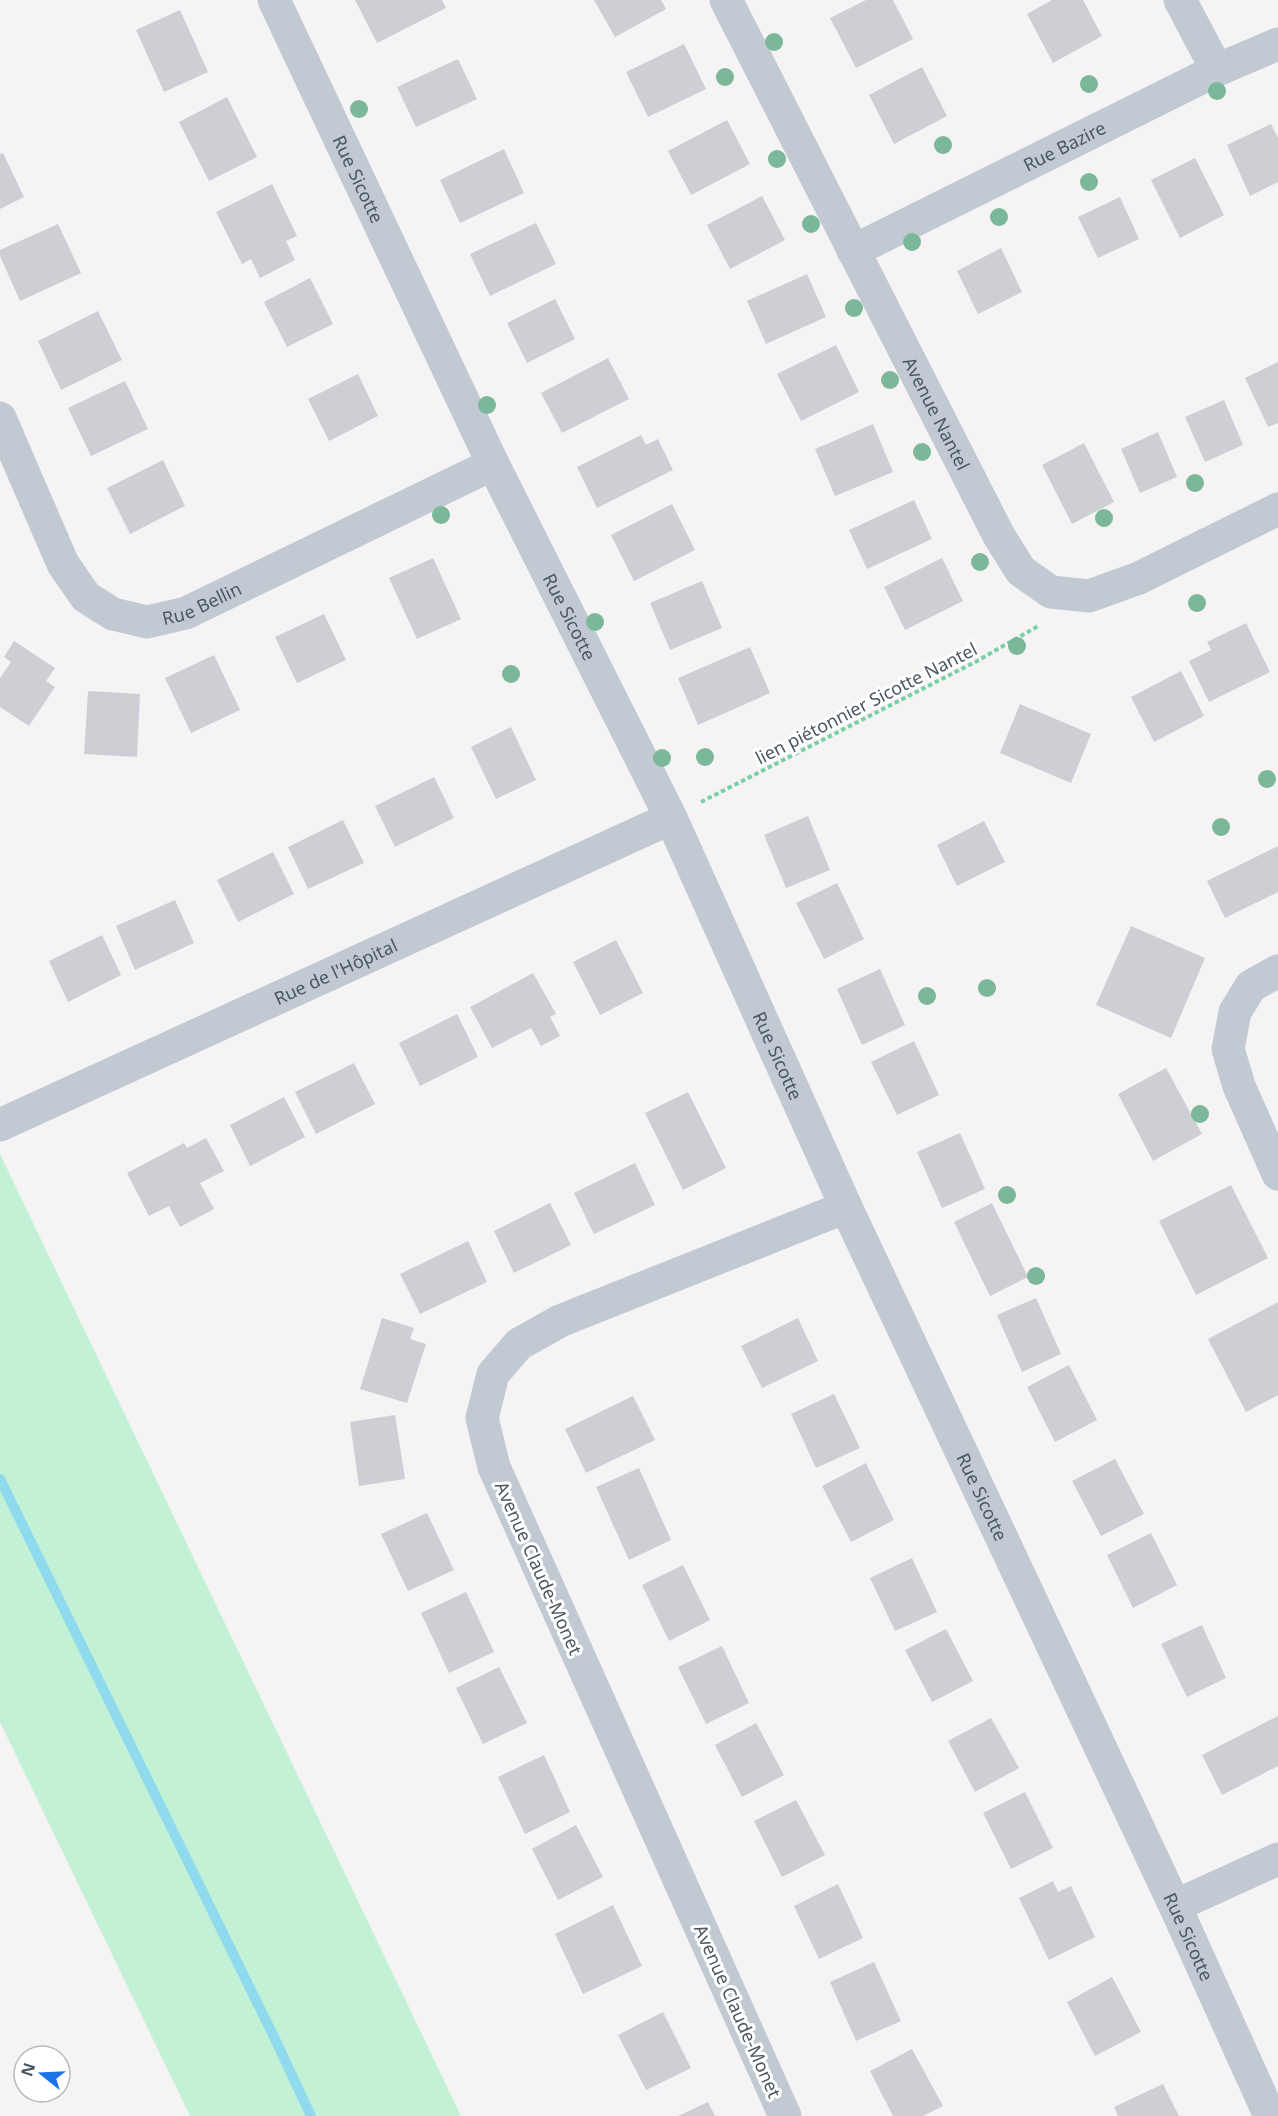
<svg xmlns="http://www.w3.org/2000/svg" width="1278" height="2116" font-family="'Noto Sans',sans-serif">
  <rect width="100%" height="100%" fill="#f5f3f3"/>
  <path fill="#c3f1d5" d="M0,1154L461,2116H190L0,1722Z"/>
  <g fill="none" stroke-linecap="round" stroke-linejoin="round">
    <path stroke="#90daee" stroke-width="10" d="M0,1479L275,2039L311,2116"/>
  </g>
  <path fill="#cdcfd5" d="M355,0H442L446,8L377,43Z
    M594,0H661L666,9L615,37Z
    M866,0H893L913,39L856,68L830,18Z
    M1052,0H1083L1102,36L1053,63L1027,14Z
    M180,10L208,72L164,92L136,30Z
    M684,44L706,89L648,117L626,72Z
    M458,59L477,99L416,127L397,87Z
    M922,67L947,116L894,144L869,95Z
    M227,97L257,157L209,181L179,122Z
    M727,120L750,164L691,195L668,151Z
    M1271,124L1278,138V182L1250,196L1227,145Z
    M504,149L524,193L460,223L440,180Z
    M3,153L24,197L0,209V154Z
    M1195,158L1224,215L1180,238L1151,180Z
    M272,184L297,236L286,241L295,260L260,278L251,259L242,264L216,212Z
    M762,196L785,240L730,269L707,225Z
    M1120,197L1139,239L1098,258L1078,217Z
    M536,223L556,264L490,296L470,254Z
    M58,224L81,273L20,301L0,256V250Z
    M1001,248L1022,292L978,314L957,271Z
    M807,274L826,317L766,344L747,301Z
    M310,278L333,324L287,347L264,302Z
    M555,299L575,339L527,363L507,323Z
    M98,311L122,360L61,390L38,341Z
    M836,345L859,392L801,421L777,374Z
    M608,358L629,399L562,433L541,393Z
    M1278,362V423L1268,427L1245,378Z
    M358,374L378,416L329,441L308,399Z
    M125,381L148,429L91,456L68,408Z
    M1224,400L1243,445L1205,462L1185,417Z
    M873,424L893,472L835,496L815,449Z
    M1158,432L1177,477L1140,493L1121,449Z
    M641,435L646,445L658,439L673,470L597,508L577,467Z
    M1084,443L1114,502L1072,524L1042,465Z
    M163,460L185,506L130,534L107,488Z
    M914,500L932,539L867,569L849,530Z
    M672,504L695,550L634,581L611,535Z
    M433,558L461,619L417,639L389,578Z
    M942,558L963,601L905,630L884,587Z
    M702,581L722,628L670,650L650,603Z
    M324,614L346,660L297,683L275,637Z
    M1246,623L1270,672L1209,702L1189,661L1211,650L1207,642Z
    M14,641L55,668L46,681L55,687L29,726L0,707V678L11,662L4,657Z
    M750,647L770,693L698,725L678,678Z
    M214,655L240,710L191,733L165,678Z
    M1181,671L1204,716L1154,742L1131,697Z
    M88,691L140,694L137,757L84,754Z
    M1020,704L1091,734L1071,783L1000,753Z
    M511,727L536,780L496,799L471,747Z
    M434,777L454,818L395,847L375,806Z
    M808,816L830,870L786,888L764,835Z
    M343,820L364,863L308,889L288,847Z
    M984,821L1005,862L957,886L937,845Z
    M1278,846V892L1225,918L1207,881Z
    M273,852L294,894L238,922L217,880Z
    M837,883L864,939L824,959L796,903Z
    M175,900L194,943L135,970L116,926Z
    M1131,926L1205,958L1171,1038L1096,1005Z
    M102,935L121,975L68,1002L49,961Z
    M616,940L643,993L600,1015L573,962Z
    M880,969L905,1025L862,1045L837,989Z
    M533,973L556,1014L550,1017L560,1036L541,1046L531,1028L492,1048L470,1007Z
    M457,1014L478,1057L420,1086L399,1043Z
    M914,1041L939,1095L897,1115L871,1062Z
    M354,1063L375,1104L316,1134L295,1092Z
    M1166,1068L1202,1134L1153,1161L1118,1094Z
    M688,1092L726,1168L683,1190L645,1113Z
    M284,1097L305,1137L250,1166L230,1125Z
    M960,1133L985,1189L942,1208L917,1152Z
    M206,1138L224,1171L200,1183L214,1209L180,1227L169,1206L149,1216L127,1173L184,1143L187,1148Z
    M635,1163L655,1205L594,1234L574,1193Z
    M1231,1185L1268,1258L1196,1295L1159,1221Z
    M550,1203L571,1245L514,1273L494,1231Z
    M992,1203L1028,1277L990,1296L954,1222Z
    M468,1241L487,1282L420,1314L400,1274Z
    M1036,1298L1061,1354L1022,1372L997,1315Z
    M1278,1302V1395L1246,1412L1208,1339Z
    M382,1318L414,1328L410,1339L426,1344L407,1403L360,1389Z
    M798,1318L818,1361L762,1388L741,1346Z
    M1069,1365L1097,1420L1055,1442L1027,1387Z
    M834,1394L860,1448L816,1468L791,1414Z
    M633,1396L655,1440L586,1473L565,1429Z
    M395,1415L405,1479L359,1486L350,1422Z
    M1115,1459L1144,1514L1101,1536L1072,1481Z
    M866,1463L894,1520L851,1542L822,1486Z
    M639,1468L671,1540L629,1560L596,1487Z
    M427,1513L454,1570L408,1591L381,1534Z
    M1151,1533L1177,1585L1133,1608L1107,1555Z
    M912,1558L937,1612L895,1631L870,1578Z
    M683,1565L710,1620L669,1641L642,1585Z
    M466,1592L494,1652L449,1673L421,1613Z
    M1202,1625L1226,1678L1187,1697L1161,1644Z
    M946,1629L973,1681L932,1702L905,1650Z
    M722,1646L749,1703L706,1724L678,1667Z
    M499,1667L527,1723L483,1744L456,1688Z
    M1278,1716V1766L1222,1795L1202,1755Z
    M991,1718L1019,1768L975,1792L948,1741Z
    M756,1723L784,1775L742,1797L715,1745Z
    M544,1755L570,1812L525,1834L498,1777Z
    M1025,1792L1053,1848L1011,1869L983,1813Z
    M796,1800L825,1855L782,1877L754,1821Z
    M576,1825L603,1877L558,1900L532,1849Z
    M1053,1881L1058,1892L1071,1886L1095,1937L1049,1960L1019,1898Z
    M838,1884L863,1938L819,1959L794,1906Z
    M613,1905L642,1966L583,1994L555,1934Z
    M874,1962L901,2021L856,2041L830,1982Z
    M1112,1977L1141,2032L1095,2056L1067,2002Z
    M663,2012L691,2068L646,2090L618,2035Z
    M912,2049L943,2106L923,2116H893L870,2071Z
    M1163,2084L1179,2116H1118L1114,2107Z
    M708,2102L715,2116H678Z"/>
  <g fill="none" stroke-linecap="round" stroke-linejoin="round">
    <path stroke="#7ad0a6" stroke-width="4" stroke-dasharray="4.5 3" stroke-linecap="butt" d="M701,802L977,661L1040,625"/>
    <g stroke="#c1cad2" stroke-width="33">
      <path id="s1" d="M274,0L493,464L671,818L846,1207L1175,1906L1270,2116"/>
      <path id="s2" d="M726,0L999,536L1021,571L1051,592L1089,596L1139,578L1278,509"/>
      <path d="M1180,0L1217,70"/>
      <path id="s3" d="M853,251L1217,70L1278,44"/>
      <path id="s4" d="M0,418L63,564L86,597L113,614L147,622L186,613L493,464"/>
      <path d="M1278,971L1251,986L1235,1012L1228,1049L1239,1086L1278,1174"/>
      <path id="s5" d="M0,1125L671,818"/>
      <path d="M1175,1906L1278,1859"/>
      <path d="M785,2116L494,1467L482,1418L493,1374L519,1344L560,1321L846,1207"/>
    </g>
  </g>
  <g fill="#7bb799">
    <circle cx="774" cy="42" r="9"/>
    <circle cx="725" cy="77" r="9"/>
    <circle cx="1089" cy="84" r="9"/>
    <circle cx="1217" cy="91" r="9"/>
    <circle cx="359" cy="109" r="9"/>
    <circle cx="943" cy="145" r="9"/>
    <circle cx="777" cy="159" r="9"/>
    <circle cx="1089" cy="182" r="9"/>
    <circle cx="999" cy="217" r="9"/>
    <circle cx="811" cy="224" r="9"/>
    <circle cx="912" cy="242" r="9"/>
    <circle cx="854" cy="308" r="9"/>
    <circle cx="890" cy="380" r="9"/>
    <circle cx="487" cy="405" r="9"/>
    <circle cx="922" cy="452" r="9"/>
    <circle cx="1195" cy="483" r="9"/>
    <circle cx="441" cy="515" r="9"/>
    <circle cx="1104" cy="518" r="9"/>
    <circle cx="980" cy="562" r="9"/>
    <circle cx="1197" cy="603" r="9"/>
    <circle cx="595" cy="622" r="9"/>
    <circle cx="1017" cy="646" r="9"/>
    <circle cx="511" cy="674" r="9"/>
    <circle cx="705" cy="757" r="9"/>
    <circle cx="662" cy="758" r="9"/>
    <circle cx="1267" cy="779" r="9"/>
    <circle cx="1221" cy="827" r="9"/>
    <circle cx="987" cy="988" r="9"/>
    <circle cx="927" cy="996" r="9"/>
    <circle cx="1200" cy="1114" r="9"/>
    <circle cx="1007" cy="1195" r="9"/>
    <circle cx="1036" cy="1276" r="9"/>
  </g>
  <g text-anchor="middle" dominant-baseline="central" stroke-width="6" stroke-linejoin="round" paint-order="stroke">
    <g font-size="18" fill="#4a5661" stroke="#fff">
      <text stroke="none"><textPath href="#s3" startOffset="236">Rue Bazire</textPath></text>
      <text stroke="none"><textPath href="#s1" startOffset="198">Rue Sicotte</textPath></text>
      <text stroke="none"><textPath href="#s2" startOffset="464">Avenue Nantel</textPath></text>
      <text stroke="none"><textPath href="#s4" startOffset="324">Rue Bellin</textPath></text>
      <text stroke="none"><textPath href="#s1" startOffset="684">Rue Sicotte</textPath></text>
      <text transform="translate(866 703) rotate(-27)">lien piétonnier Sicotte Nantel</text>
      <text stroke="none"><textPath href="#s5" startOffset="369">Rue de l'Hôpital</textPath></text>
      <text stroke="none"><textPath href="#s1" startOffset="1170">Rue Sicotte</textPath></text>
      <text stroke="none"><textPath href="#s1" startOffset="1656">Rue Sicotte</textPath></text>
      <text transform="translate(539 1568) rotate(66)">Avenue Claude-Monet</text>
      <text stroke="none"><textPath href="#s1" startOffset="2142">Rue Sicotte</textPath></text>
      <text transform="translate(738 2011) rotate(66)">Avenue Claude-Monet</text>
    </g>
  </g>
  <g transform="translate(42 2074) rotate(288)"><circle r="28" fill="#ffffff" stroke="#b7bbc0" stroke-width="1.5"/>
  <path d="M0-4.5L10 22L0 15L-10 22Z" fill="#1a73e8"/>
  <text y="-9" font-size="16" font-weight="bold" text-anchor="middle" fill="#4a5661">N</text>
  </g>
</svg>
